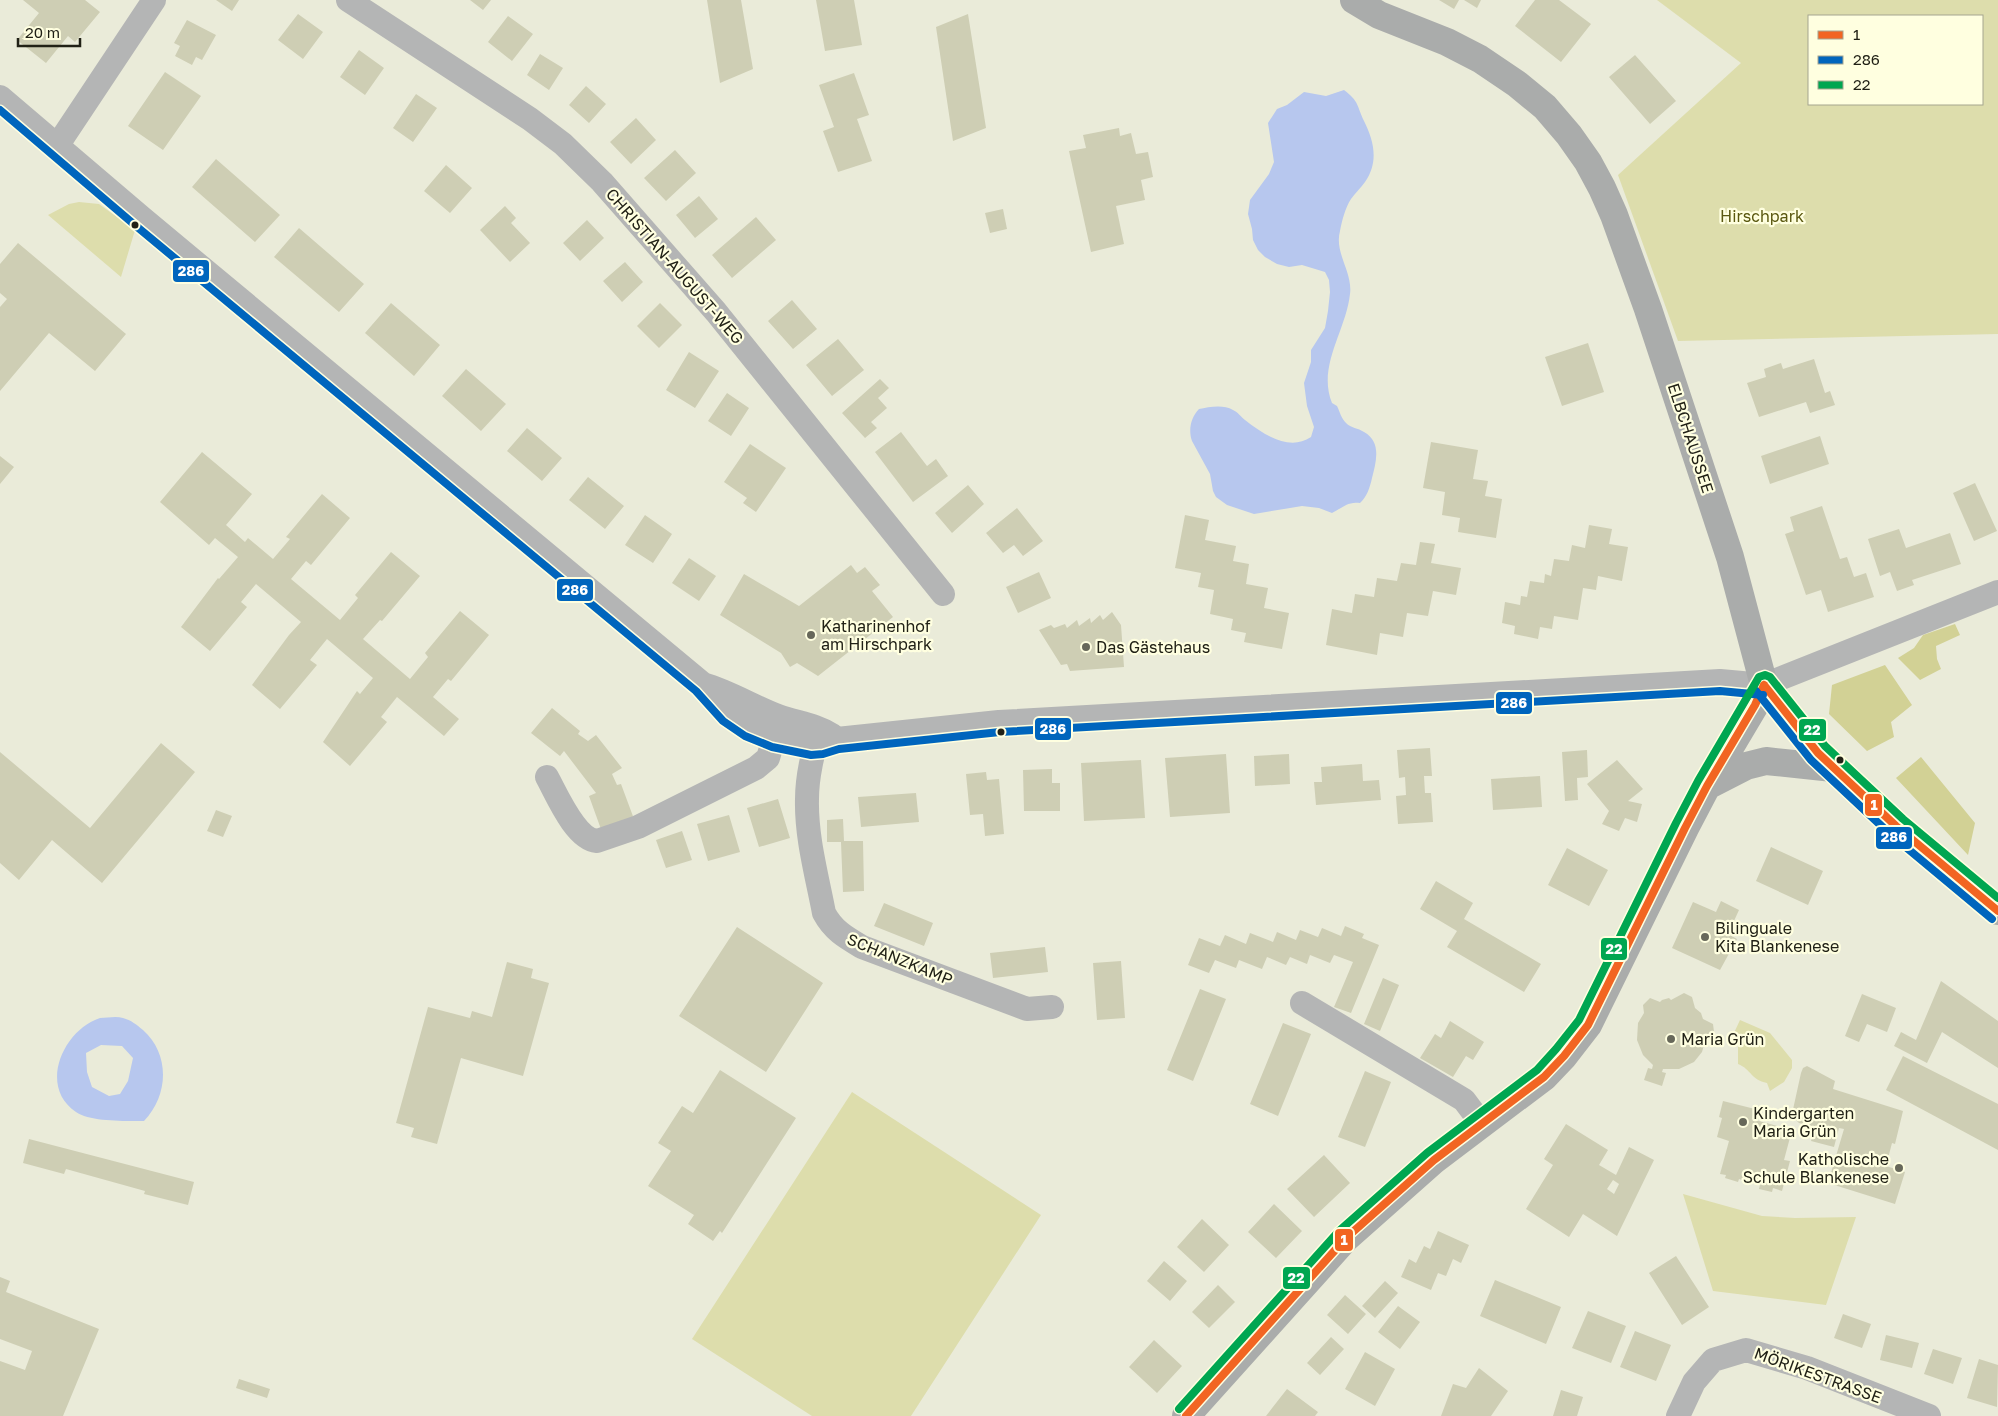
<svg xmlns="http://www.w3.org/2000/svg" width="1998" height="1416" font-family="'Golos Text',sans-serif">
  <rect width="100%" height="100%" fill="#eaebd9"/>
  <path fill="#ddddac" fill-rule="evenodd" d="M1657,0H1998V334L1678,341L1618,175L1741,63ZM1809,16H1982V104H1809Z
    M79,202L99,204L135,230L121,277L48,215L69,204Z
    M1740,1020L1770,1033L1792,1060V1068L1784,1082L1770,1091L1767,1083C1751,1080 1751,1069 1738,1064V1045L1733,1035Z
    M852,1092L1041,1215L911,1416H812L692,1339Z
    M1683,1194L1762,1216L1795,1218L1856,1217L1826,1305L1713,1291Z"/>
  <path fill="#d2d195" d="M1955,624L1960,635L1936,646L1937,659L1941,669L1920,680L1898,658L1914,648L1923,635Z
    M1885,665L1912,705L1891,722L1894,737L1867,751L1829,714L1832,685Z
    M1921,757L1975,823L1968,855L1896,778Z"/>
  <path fill="#b7c7ee" fill-rule="evenodd" d="M1344,90C1359,101 1357,106 1364,121C1374,141 1379,162 1365,182C1361,188 1355,193 1351,199C1345,208 1342,221 1340,231C1334,253 1353,272 1350,294C1346,331 1317,366 1332,403L1337,406C1340,412 1341,418 1346,423C1351,428 1358,428 1364,432C1382,442 1376,462 1372,478C1370,487 1367,497 1360,503C1348,501 1342,508 1332,513L1319,508L1302,506L1254,514L1227,505L1216,497L1213,491L1210,474L1192,441C1188,430 1191,417 1199,409C1209,407 1223,404 1233,410C1238,412 1241,417 1245,420C1263,434 1289,452 1311,437L1314,427L1307,406L1304,383L1311,362V350L1325,328L1328,311L1330,292L1329,280L1325,272L1302,265L1289,267L1277,264L1265,257L1258,250L1253,240L1252,229L1248,214L1250,200L1269,174L1274,162L1268,123L1277,109L1287,105L1304,92L1326,96Z
    M100,1018C107,1018 116,1016 123,1018C131,1020 137,1025 143,1030C170,1054 169,1095 144,1121C127,1121 90,1122 76,1112C38,1087 63,1030 100,1018ZM101,1045L122,1046L133,1058L128,1081L120,1094L109,1096L92,1087L87,1072L86,1053Z"/>
  <path fill="#ceceb4" fill-rule="evenodd" d="M23,0H85L100,12L75,42L68,36L46,63L17,40L39,13Z
    M216,0H239L232,11Z
    M470,0H491L483,10Z
    M707,0H741L753,69L720,83Z
    M816,0H854L862,45L825,51Z
    M1439,0H1459L1454,9Z
    M1464,0H1481L1477,8Z
    M1535,0H1559L1591,24L1561,62L1515,26Z
    M298,14L323,32L303,59L278,40Z
    M968,14L986,128L953,141L936,27Z
    M508,16L533,34L512,61L488,42Z
    M187,20L216,35L202,60L196,57L192,65L175,56L180,46L174,43Z
    M359,50L384,68L365,95L340,77Z
    M540,54L563,68L549,90L527,75Z
    M1635,55L1676,101L1650,124L1609,77Z
    M165,72L201,96L163,150L128,126Z
    M854,73L869,115L857,119L872,161L838,172L823,131L834,127L819,85Z
    M586,86L606,104L589,123L569,105Z
    M416,94L437,108L413,142L393,128Z
    M636,118L656,140L631,164L610,142Z
    M1119,128L1120,136L1131,133L1136,154L1148,152L1153,177L1141,180L1145,200L1116,206L1124,244L1091,252L1069,151L1086,148L1083,135Z
    M675,150L696,173L666,201L644,178Z
    M216,159L280,215L255,242L192,187Z
    M446,165L472,188L450,213L424,191Z
    M699,196L718,219L695,238L676,215Z
    M505,206L516,218L511,223L530,243L510,262L480,230Z
    M1003,209L1007,229L990,233L985,213Z
    M756,217L776,240L732,278L712,255Z
    M587,220L604,238L580,261L563,243Z
    M299,228L364,284L339,312L274,257Z
    M18,243L126,334L95,371L49,333L0,391V307L7,299L0,293V264Z
    M625,262L643,282L622,302L603,281Z
    M792,300L817,329L793,349L768,321Z
    M391,303L440,345L414,376L365,333Z
    M660,303L682,325L659,348L637,326Z
    M838,339L864,370L832,396L806,365Z
    M1588,343L1604,392L1562,406L1545,357Z
    M689,352L719,371L695,408L666,390Z
    M1814,359L1825,393L1830,391L1835,405L1810,413L1806,402L1759,417L1747,383L1766,377L1764,369L1781,363L1783,369Z
    M466,369L506,404L481,431L442,396Z
    M880,379L889,388L878,398L887,408L871,422L877,428L865,438L842,413Z
    M727,393L749,408L731,436L708,421Z
    M527,428L562,458L542,481L507,451Z
    M901,432L927,466L936,459L948,476L913,502L875,452Z
    M1820,436L1829,464L1770,484L1761,456Z
    M1431,442L1478,450L1473,479L1488,481L1485,496L1502,499L1496,538L1458,532L1460,518L1442,515L1445,492L1423,488Z
    M750,444L786,468L756,512L743,503L747,498L724,482Z
    M202,452L252,494L226,525L245,542L248,538L273,559L290,539L286,537L322,494L350,518L311,565L306,561L291,579L340,620L358,598L355,595L391,552L420,576L382,621L380,620L363,639L410,679L428,657L425,653L460,611L489,635L451,681L448,679L433,697L459,719L444,736L397,697L381,717L387,722L350,766L323,742L357,691L360,694L373,678L327,639L310,660L317,665L280,709L252,685L289,635L301,622L256,584L241,602L247,607L210,651L181,627L218,578L219,579L238,557L215,538L209,545L160,502Z
    M0,456L14,467L0,484Z
    M588,477L624,506L605,529L569,500Z
    M1975,483L1997,531L1974,541L1953,493Z
    M968,485L984,504L952,533L935,513Z
    M1822,506L1840,559L1847,557L1854,577L1866,573L1874,597L1828,612L1821,590L1806,595L1785,534L1794,531L1790,517Z
    M1017,508L1043,541L1023,556L1014,545L1003,553L986,533Z
    M645,515L672,534L653,563L625,545Z
    M1185,515L1209,520L1205,540L1236,546L1233,561L1249,564L1246,584L1268,588L1264,608L1289,613L1282,649L1244,642L1246,633L1231,630L1233,619L1210,614L1214,590L1198,587L1201,573L1175,568Z
    M1589,525L1612,529L1609,544L1628,547L1622,581L1598,576L1596,590L1583,588L1578,620L1554,616L1552,629L1540,627L1538,639L1514,634L1515,626L1502,623L1505,602L1520,605L1521,596L1527,597L1530,581L1544,583L1545,574L1551,576L1554,559L1569,561L1572,545L1585,548Z
    M1899,529L1906,548L1950,533L1961,564L1912,580L1914,585L1897,591L1890,572L1880,576L1868,539Z
    M1420,542L1435,544L1431,563L1461,568L1456,595L1433,591L1428,616L1407,613L1403,637L1380,633L1377,655L1326,645L1332,609L1352,613L1355,594L1374,597L1377,578L1397,581L1401,563L1416,565Z
    M689,558L716,576L699,601L672,583Z
    M851,565L857,573L865,567L880,585L872,591L893,617L818,676L797,663L790,667L781,653L720,615L744,574L799,606Z
    M1039,572L1051,598L1018,613L1006,587Z
    M1112,612L1121,625L1124,667L1070,671L1067,664L1061,665L1039,630L1051,625L1054,628L1065,624L1067,628L1077,620L1079,626L1090,618L1091,623L1100,615L1103,620Z
    M552,708L580,731L578,734L588,741L596,735L622,768L612,774L617,785L621,784L634,819L602,832L589,796L596,793L564,751L560,756L531,733Z
    M161,743L195,772L102,883L52,840L19,880L0,863V752L90,828Z
    M1430,748L1432,776H1424L1425,793H1431L1433,822L1398,824L1396,796L1406,795L1405,777L1399,778L1397,750Z
    M1587,750L1588,777L1577,778L1578,800L1565,801L1562,752Z
    M1226,754L1230,813L1170,817L1165,758Z
    M1289,754L1290,784L1255,786L1254,756Z
    M1141,760L1145,818L1084,821L1081,763Z
    M1617,760L1643,789L1628,801L1642,804L1637,822L1625,818L1619,831L1602,824L1609,811L1587,784Z
    M1362,764L1363,781L1379,780L1381,800L1316,805L1314,782H1322L1321,767Z
    M1052,769V783H1060V811H1024L1023,770Z
    M986,772L987,780L999,779L1004,834L985,836L983,814L970,815L966,774Z
    M1540,776L1542,807L1493,810L1491,779Z
    M916,793L919,822L861,827L858,797Z
    M778,799L790,838L759,847L747,808Z
    M216,810L232,816L223,837L207,831Z
    M729,815L740,852L708,861L697,824Z
    M843,819L844,841H863L864,891L843,892L841,842H827V820Z
    M682,831L692,860L666,868L656,840Z
    M1771,847L1823,871L1808,905L1756,881Z
    M1567,848L1608,870L1589,906L1548,885Z
    M1436,881L1473,903L1464,919L1541,964L1524,992L1447,947L1457,931L1420,909Z
    M1721,901L1739,910L1728,934L1737,939L1720,970L1672,948L1693,902L1716,912Z
    M884,903L933,923L924,946L874,926Z
    M1345,926L1364,934L1362,938L1379,945L1351,1013L1334,1007L1353,962L1334,955L1330,963L1310,955L1307,964L1290,957L1286,965L1267,957L1262,969L1239,960L1236,968L1215,960L1209,973L1188,965L1199,938L1220,946L1225,935L1246,944L1250,933L1273,942L1277,932L1296,940L1300,930L1318,937L1322,928L1341,936Z
    M737,927L823,983L766,1072L679,1016Z
    M1045,947L1048,972L993,978L990,953Z
    M1121,961L1125,1018L1097,1020L1093,963Z
    M507,962L533,969L531,978L549,983L523,1076L461,1058L437,1144L411,1137L414,1128L396,1123L428,1007L470,1018L472,1011L492,1017Z
    M1383,978L1399,985L1380,1031L1364,1024Z
    M1941,981L1998,1021V1068L1942,1032L1927,1063L1894,1046L1901,1032L1916,1040Z
    M1200,989L1226,999L1193,1081L1167,1070Z
    M1684,993L1692,997L1695,1008L1701,1013L1703,1019L1713,1024L1714,1032L1709,1038H1706L1702,1052L1694,1062L1679,1069H1663L1662,1072L1666,1073L1662,1086L1644,1080L1648,1068L1652,1069L1653,1065L1643,1055L1637,1040L1638,1023L1644,1013L1643,1005L1650,998L1660,1002L1662,1000L1669,998L1671,1000Z
    M1862,994L1896,1008L1887,1032L1867,1024L1859,1042L1845,1036Z
    M1450,1021L1484,1042L1473,1060L1466,1056L1453,1077L1420,1058L1435,1034L1441,1038Z
    M1283,1023L1311,1034L1278,1116L1250,1104Z
    M1903,1056L1998,1104V1150L1886,1090Z
    M1807,1066L1835,1081L1833,1089L1903,1111L1895,1144L1892,1143L1886,1166L1905,1172L1895,1204L1828,1183L1844,1129L1839,1128L1834,1147L1811,1141L1816,1127L1799,1123L1795,1119L1792,1114L1801,1073L1803,1068Z
    M720,1070L796,1118L722,1233L720,1231L713,1241L688,1224L694,1215L648,1186L671,1151L658,1143L682,1106L693,1113Z
    M1365,1071L1391,1082L1365,1147L1338,1137Z
    M1723,1101L1755,1109L1752,1119L1792,1130L1784,1160L1790,1161L1782,1191L1773,1188L1772,1192L1759,1189L1760,1185L1752,1182L1754,1176L1744,1174L1742,1180L1739,1179L1738,1182L1725,1178L1726,1175L1720,1174L1729,1141L1717,1137L1722,1118L1719,1117Z
    M1566,1124L1608,1150L1599,1165L1616,1175L1629,1147L1654,1160L1617,1236L1583,1214L1569,1237L1526,1209L1553,1165L1544,1159ZM1613,1180L1619,1184L1614,1194L1607,1189Z
    M29,1139L194,1182L188,1205L144,1194L145,1191L66,1169L64,1174L23,1163Z
    M1324,1155L1350,1183L1314,1217L1287,1189Z
    M1274,1204L1302,1231L1276,1258L1248,1232Z
    M1202,1219L1229,1245L1204,1272L1177,1247Z
    M1438,1231L1469,1245L1461,1263L1453,1259L1446,1276L1438,1273L1431,1290L1401,1277L1409,1259L1416,1263L1424,1246L1430,1249Z
    M1676,1256L1709,1307L1682,1325L1649,1273Z
    M1164,1261L1187,1281L1170,1301L1147,1281Z
    M0,1277L10,1281L6,1292L99,1329L63,1416H0V1361L25,1370L32,1351L0,1339Z
    M1495,1280L1561,1307L1546,1344L1480,1316Z
    M1385,1281L1398,1293L1375,1318L1362,1306Z
    M1218,1285L1235,1302L1209,1328L1192,1312Z
    M1345,1295L1366,1314L1348,1334L1327,1315Z
    M1398,1306L1420,1322L1400,1349L1378,1332Z
    M1588,1311L1626,1326L1611,1363L1572,1348Z
    M1843,1314L1871,1324L1862,1348L1834,1338Z
    M1635,1331L1671,1345L1656,1381L1620,1367Z
    M1886,1335L1919,1343L1912,1368L1880,1360Z
    M1331,1337L1344,1349L1320,1375L1307,1363Z
    M1154,1340L1182,1366L1157,1393L1129,1367Z
    M1933,1349L1962,1358L1953,1384L1924,1374Z
    M1365,1352L1395,1369L1375,1406L1345,1389Z
    M1979,1359L1998,1365L1997,1407L1967,1398Z
    M1479,1368L1508,1391L1491,1416H1441L1453,1384L1466,1388Z
    M239,1379L270,1389L267,1398L236,1388Z
    M1287,1389L1318,1412L1315,1416H1266Z
    M1561,1390L1583,1397L1577,1416H1553Z"/>
  <g fill="none" stroke-linecap="round" stroke-linejoin="round">
    <path stroke="#b4b5b5" stroke-width="24" d="M348,0L530,119L563,144L602,182L716,312L943,594
      M0,97L142,218L703,684C725,716 750,732 788,741C796,743 806,746 815,745C822,745 830,741 837,739L999,722L1720,681L1764,685L1998,592
      M57,146L154,0
      M703,684C730,692 752,706 778,716C797,723 815,724 832,735
      M819,731C813,753 807,776 807,799C806,837 817,876 824,913C833,930 845,937 862,947L1027,1009L1052,1007
      M547,777C557,795 575,839 597,841L638,827L756,768L768,758L780,717
      M1302,1003L1464,1100L1482,1124
      M1678,1416L1694,1382L1713,1360L1746,1350L1807,1368L1929,1416"/>
    <path stroke="#aaacab" stroke-width="28" d="M1354,0L1379,15L1447,42L1480,59L1517,84L1545,107L1569,135L1588,162L1602,188L1614,215L1648,309L1730,557L1764,685L1818,753L1896,826L1998,911
      M1707,786L1746,766L1766,761L1833,768
      M1186,1416L1346,1238L1434,1160L1544,1077L1564,1056L1588,1025L1685,828L1707,786L1755,705L1764,685"/>
    <defs>
      <path id="bus-1" d="M1764,685L1818,753L1896,826L1998,911
        M1186,1416L1346,1238L1434,1160L1544,1077L1564,1056L1588,1025L1685,828L1707,786L1755,705L1764,685"/>
      <path id="bus-2" d="M0,110L136,226L696,691L723,721L745,736L772,747L811,755L823,754L839,749L1000,732L1720,691L1763,695
        M1756,691L1811,760L1890,834L1992,919"/>
      <path id="bus-3" d="M1179,1409L1339,1231L1427,1153L1537,1070L1556,1049L1579,1020L1676,823L1698,781L1759,677L1765,675L1770,677L1825,746L1903,819L1998,898"/>
    </defs>
    <use href="#bus-1" stroke="#ffffe0" stroke-width="11"/>
    <use href="#bus-2" stroke="#ffffe0" stroke-width="11"/>
    <use href="#bus-3" stroke="#ffffe0" stroke-width="11"/>
    <use href="#bus-1" stroke="#f26522" stroke-width="8"/>
    <use href="#bus-2" stroke="#0065bd" stroke-width="8"/>
    <use href="#bus-3" stroke="#00a651" stroke-width="8"/>
  </g>
  <g fill="#212116" stroke="#ffffe0" stroke-width="2">
    <circle cx="135" cy="225" r="4.5"/>
    <circle cx="1001" cy="732" r="4.5"/>
    <circle cx="1840" cy="760" r="4.5"/>
  </g>
  <g fill="#67685a" stroke="#ffffe0" stroke-width="2">
    <circle cx="811" cy="635" r="5"/>
    <circle cx="1086" cy="647" r="5"/>
    <circle cx="1705" cy="937" r="5"/>
    <circle cx="1671" cy="1039" r="5"/>
    <circle cx="1743" cy="1122" r="5"/>
    <circle cx="1899" cy="1168" r="5"/>
  </g>
  <g text-anchor="middle" dominant-baseline="central" stroke-width="4.5" stroke-linejoin="round" paint-order="stroke">
    <g font-size="16" fill="#5a5810" stroke="#ffffe0">
      <text x="1762" y="216">Hirschpark</text>
    </g>
    <g font-size="16" fill="#212116" stroke="#ffffe0">
      <text transform="translate(675 266) rotate(49)">CHRISTIAN-AUGUST-WEG</text>
      <text transform="translate(1691 438) rotate(72)">ELBCHAUSSEE</text>
      <text transform="translate(900 959) rotate(22)">SCHANZKAMP</text>
      <text transform="translate(1818 1375) rotate(20)">MÖRIKESTRASSE</text>
    </g>
    <g font-size="16" fill="#212116" stroke="#ffffe0" text-anchor="start">
      <text x="821" y="626">Katharinenhof<tspan x="821" dy="18">am Hirschpark</tspan></text>
      <text x="1096" y="647">Das Gästehaus</text>
      <text x="1715" y="928">Bilinguale<tspan x="1715" dy="18">Kita Blankenese</tspan></text>
      <text x="1681" y="1039">Maria Grün</text>
      <text x="1753" y="1113">Kindergarten<tspan x="1753" dy="18">Maria Grün</tspan></text>
      <text x="1889" y="1159" text-anchor="end">Katholische<tspan x="1889" dy="18">Schule Blankenese</tspan></text>
    </g>
  </g>
  <g stroke="#ffffe0" stroke-width="2">
    <rect x="172" y="259" width="38" height="24" rx="5" fill="#0065bd"/>
    <rect x="556" y="578" width="38" height="24" rx="5" fill="#0065bd"/>
    <rect x="1495" y="691" width="38" height="24" rx="5" fill="#0065bd"/>
    <rect x="1034" y="717" width="38" height="24" rx="5" fill="#0065bd"/>
    <rect x="1798" y="718" width="29" height="24" rx="5" fill="#00a651"/>
    <rect x="1864" y="793" width="19" height="24" rx="5" fill="#f26522"/>
    <rect x="1875" y="826" width="38" height="24" rx="5" fill="#0065bd"/>
    <rect x="1600" y="937" width="28" height="24" rx="5" fill="#00a651"/>
    <rect x="1334" y="1228" width="20" height="24" rx="5" fill="#f26522"/>
    <rect x="1282" y="1266" width="29" height="24" rx="5" fill="#00a651"/>
  </g>
  <g font-size="14" text-anchor="middle" font-weight="bold" fill="#fff">
    <text x="191" y="276">286</text>
    <text x="575" y="595">286</text>
    <text x="1514" y="708">286</text>
    <text x="1053" y="734">286</text>
    <text x="1812" y="735">22</text>
    <text x="1874" y="810">1</text>
    <text x="1894" y="842">286</text>
    <text x="1614" y="954">22</text>
    <text x="1344" y="1245">1</text>
    <text x="1296" y="1283">22</text>
  </g>
  <rect x="1808" y="15" width="175" height="90" fill="#ffffe0" stroke="#a6a68f"/>
  <rect x="1818" y="31" width="25" height="8" fill="#f26522" stroke="#a6a68f"/>
  <text x="1853" y="40" font-size="15" fill="#212116">1</text>
  <rect x="1818" y="56" width="25" height="8" fill="#0065bd" stroke="#a6a68f"/>
  <text x="1853" y="65" font-size="15" fill="#212116">286</text>
  <rect x="1818" y="81" width="25" height="8" fill="#00a651" stroke="#a6a68f"/>
  <text x="1853" y="90" font-size="15" fill="#212116">22</text>
  <path d="M18 38v8h62v-8" fill="none" stroke="#212116" stroke-width="2.5"/>
  <text x="25" y="38" font-size="15" fill="#212116" stroke="#ffffe0" stroke-width="4" paint-order="stroke">20 m</text>
</svg>
